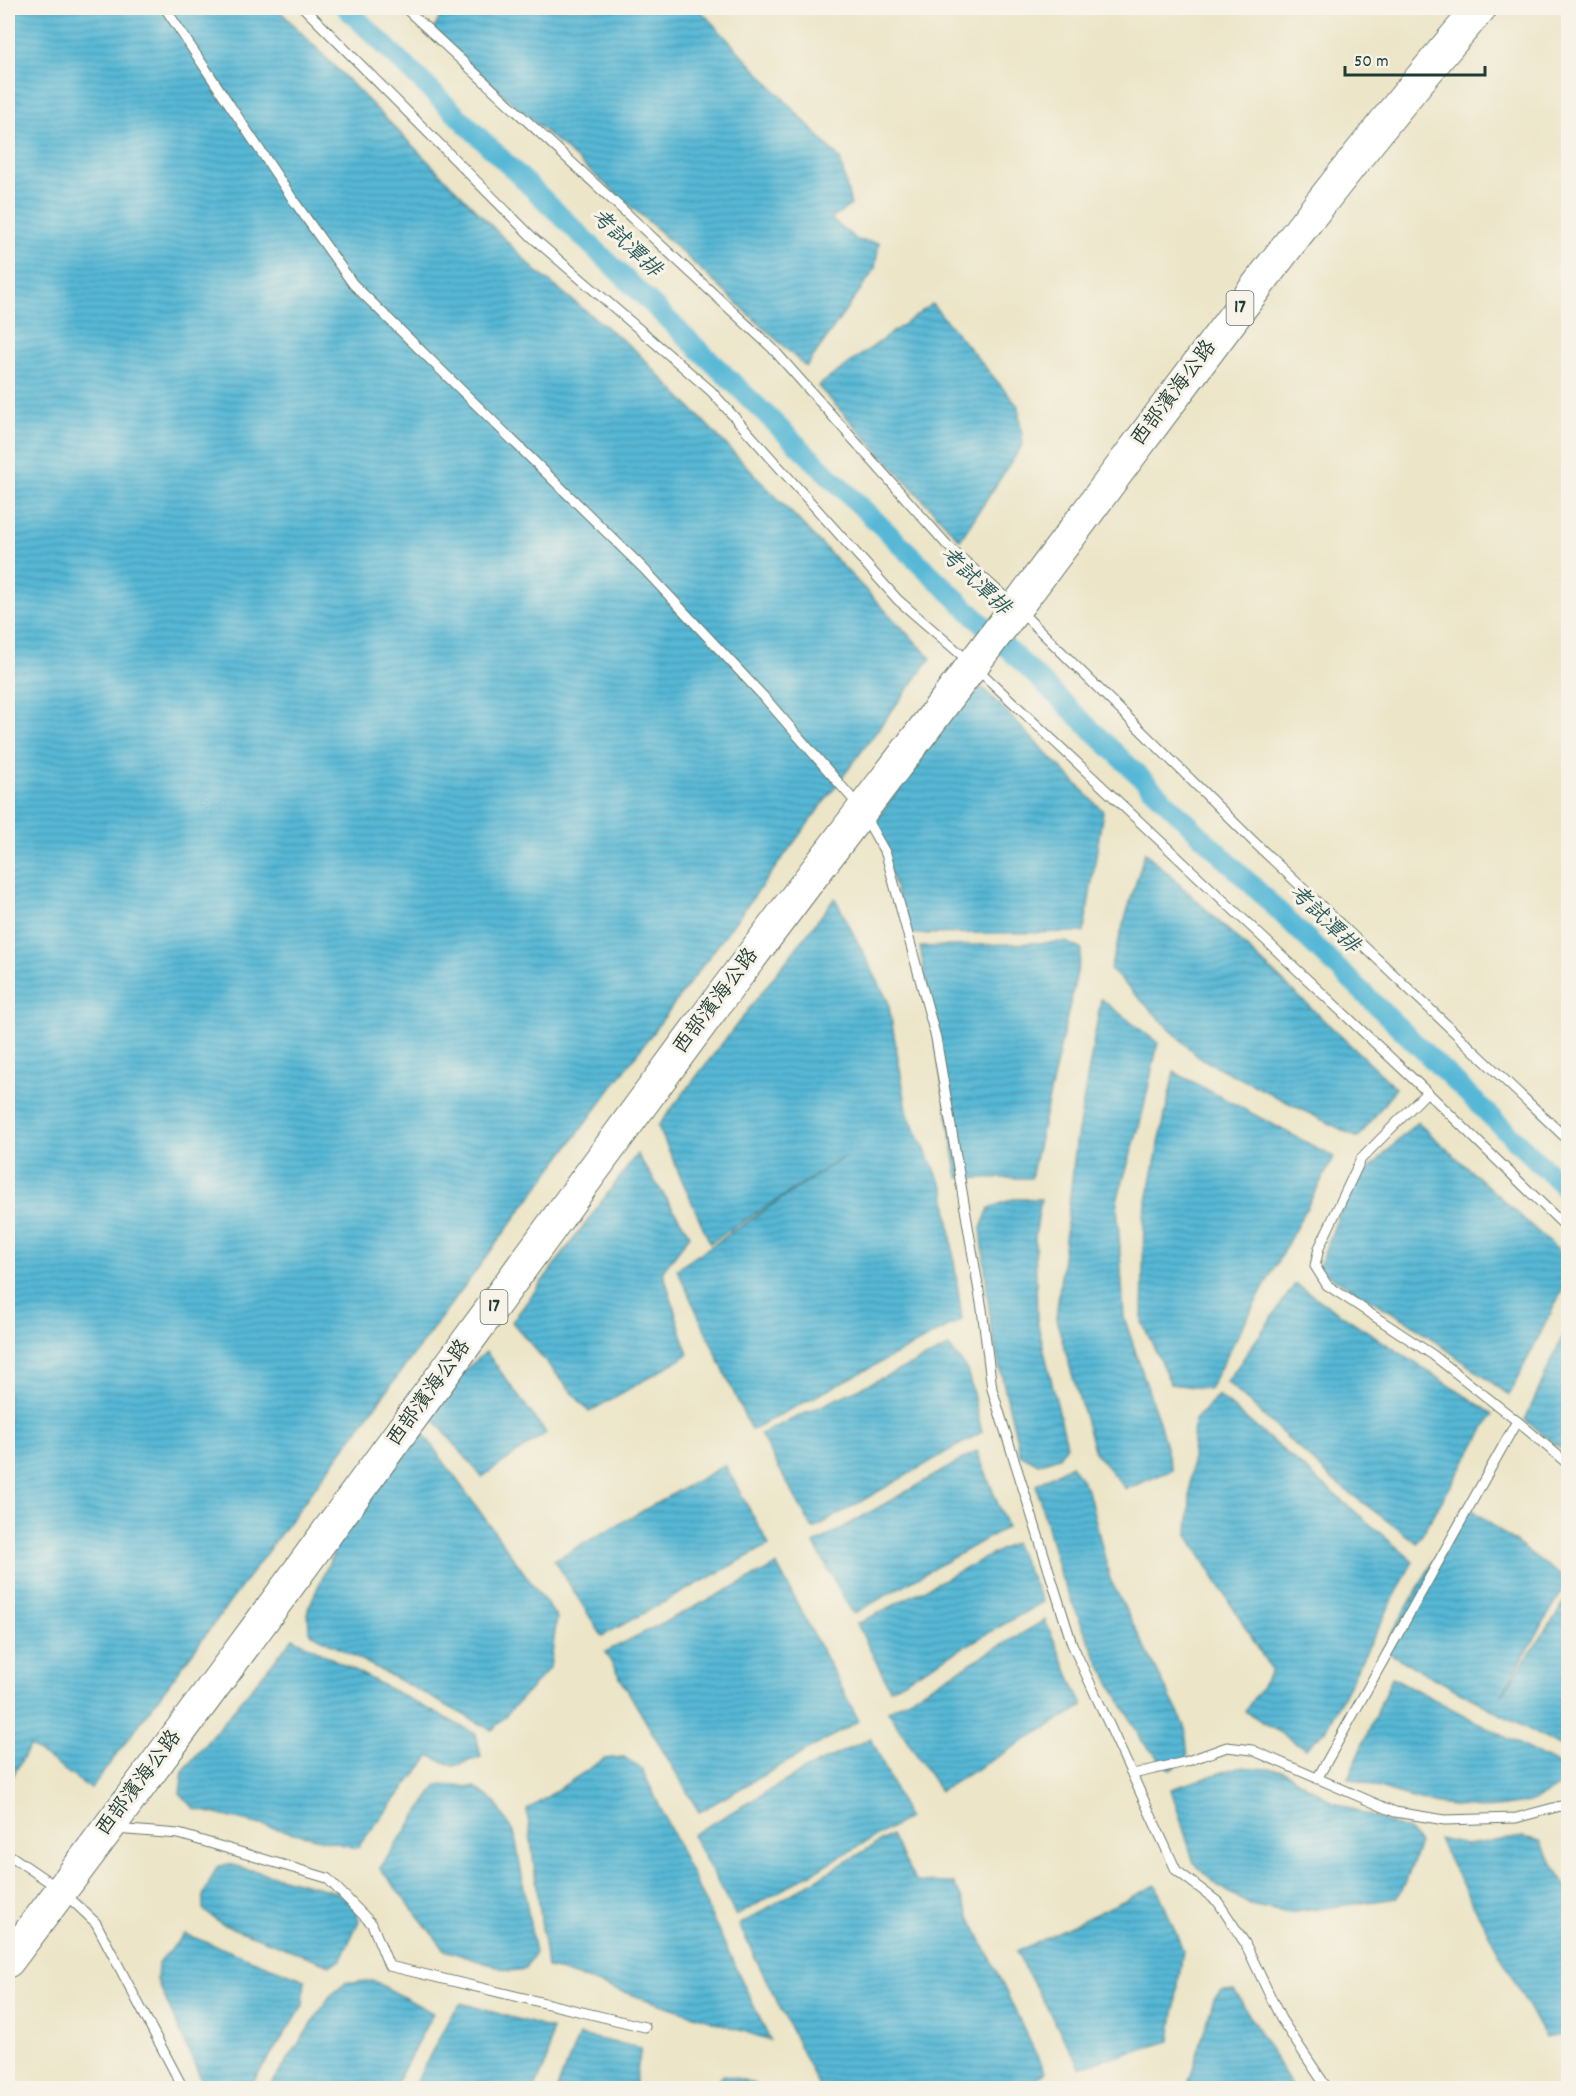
<svg xmlns="http://www.w3.org/2000/svg" width="1576" height="2096" font-family="Dekko,'LXGW WenKai TC',sans-serif">
  <defs>
    <pattern id="water-rules" width="6" height="5" patternUnits="userSpaceOnUse" patternTransform="scale(1.5)"><rect width="6" height="5" fill="#57b8d6"/><path d="M0 2.5h6" fill="none" stroke="#4797ae"/></pattern>
  </defs>
  <rect width="100%" height="100%" fill="#f7f3e8"/>
  <filter id="ink" filterUnits="userSpaceOnUse"><feTurbulence type="fractalNoise" baseFrequency=".0167" numOctaves="2"/><feDisplacementMap in="SourceGraphic" scale="12" xChannelSelector="R" yChannelSelector="G"/><feConvolveMatrix kernelMatrix="1 2 1 2 8 2 1 2 1" color-interpolation-filters="sRGB"/></filter>
  <filter id="wash" filterUnits="userSpaceOnUse"><feTurbulence type="fractalNoise" baseFrequency=".008" numOctaves="4" result="noise"/><feDisplacementMap in="SourceGraphic" scale="24" xChannelSelector="R" yChannelSelector="G"/><feGaussianBlur stdDeviation="1.35" result="paint"/><feColorMatrix in="noise" values="0 0 0 0 0 0 0 0 0 0 0 0 0 0 0 0 0 1.4 0 .05"/><feComposite in="paint" operator="in"/></filter>
  <g filter="url(#wash)">
    <rect width="100%" height="100%" fill="#ece5c8"/>
    <path fill="url(#water-rules)" stroke="#3b7a85" stroke-width="1.5" d="M8,8H277L536,271L635,350L931,658L91,1789L30,1746L8,1784Z
      M452,8H698L840,159L851,205L831,219L857,240L879,243L875,269L806,367L658,230L432,33L440,17Z
      M932,304L1018,406L1023,444L960,540L818,386Z
      M975,680L1103,811L1084,932L909,934L875,822Z
      M1145,852L1396,1088L1358,1138L1198,1057L1110,969Z
      M835,898L888,1001L908,1115L945,1191L962,1320L751,1430L677,1269L844,1157L710,1243L658,1126Z
      M1066,942L1082,950L1031,1178H958L920,947Z
      M1101,999L1158,1043L1141,1120L1117,1201L1124,1317L1160,1425L1172,1470L1126,1489L1095,1453L1056,1319L1076,1143Z
      M1174,1072L1334,1157L1209,1389L1171,1384L1142,1322L1144,1215Z
      M1417,1122L1568,1259V1279L1509,1395L1409,1322L1318,1269L1349,1189Z
      M637,1154L690,1235L663,1271L688,1355L589,1412L512,1322Z
      M1013,1199H1041L1035,1237L1037,1321L1067,1445L1059,1457L1038,1464L1020,1454L991,1330L981,1228L989,1208Z
      M1295,1284L1493,1414L1417,1543L1335,1482L1227,1382Z
      M1568,1324V1455L1525,1420Z
      M949,1347L967,1369L982,1432L813,1529L760,1434Z
      M486,1352L546,1433L482,1477L431,1416L466,1369Z
      M1218,1395L1413,1561L1326,1729L1306,1749L1245,1711L1272,1671L1188,1535L1194,1421Z
      M420,1429L557,1618L550,1668L492,1730L309,1632L308,1609L348,1521Z
      M977,1451L1007,1527L853,1614L814,1544Z
      M725,1465L769,1545L602,1636L554,1560Z
      M1071,1465L1088,1490L1110,1579L1185,1726L1188,1758L1170,1770L1142,1741L1096,1657L1060,1575L1036,1485Z
      M1465,1505L1568,1581L1501,1696L1568,1598V1751L1383,1650Z
      M1014,1543L1043,1602L890,1689L857,1624Z
      M777,1565L859,1721L699,1812L605,1652Z
      M1045,1620L1083,1706L940,1791L888,1711Z
      M293,1638L476,1734L481,1757L454,1766L430,1756L357,1848L195,1809L180,1793L183,1771Z
      M1392,1677L1568,1770V1781C1556,1787 1541,1799 1528,1802C1460,1818 1411,1798 1348,1778Z
      M871,1738L908,1818L736,1916L692,1835L808,1768Z
      M624,1757L642,1769L770,2040L547,1967L527,1810L604,1759Z
      M1238,1767L1282,1770L1331,1801L1408,1830L1420,1843L1406,1882L1397,1898L1289,1913L1250,1905L1217,1885L1194,1863L1171,1789Z
      M437,1785L475,1787L496,1803L515,1835L535,1953L525,1969L510,1971L445,1950L380,1868Z
      M891,1835L916,1882L954,1883L1045,2073L1017,2088H820L739,1925Z
      M1524,1837L1540,1841L1568,1891V2034L1545,2038L1438,1839L1466,1845Z
      M228,1864L336,1892L353,1903L359,1921L340,1961L330,1965L222,1924L203,1910V1896L217,1867Z
      M1156,1885L1183,1950L1170,2041L1080,2067L1016,1952Z
      M185,1934L305,1980L303,2006L249,2088H205L157,1980L158,1963Z
      M374,1981L433,2013L394,2088H269L330,1996L347,1982Z
      M1234,1990L1293,2088H1187L1214,1999L1222,1991Z
      M461,2003L552,2029L547,2061L535,2088H413L450,2017Z
      M579,2035L641,2048L634,2088H557Z
      M724,2075L751,2082L761,2088H708Z"/>
    <g fill="none" stroke-linecap="round" stroke-linejoin="round">
      <path stroke="#57b8d6" stroke-width="20" d="M346,8L1568,1191"/>
    </g>
  </g>
  <g filter="url(#ink)">
    <g fill="none" stroke-linecap="round" stroke-linejoin="round">
      <defs>
        <path id="lane" d="M165,8L294,201L353,284L643,568L764,697L858,805
          M304,8L532,237L711,391L898,600L972,664L1427,1092L1568,1229
          M405,8L772,348L948,546L1016,607L1254,842L1568,1140
          M865,817L886,854L936,1038L982,1309L992,1389L1072,1644L1176,1870L1218,1902L1245,1943L1281,2019L1327,2088
          M1427,1092L1361,1159L1319,1248L1315,1266L1327,1285L1433,1355L1517,1421
          M1133,1774L1185,1762L1227,1747L1252,1750L1395,1812L1445,1820L1516,1818L1568,1804
          M1317,1779L1517,1421L1568,1464
          M115,1829L179,1834L327,1878L372,1924L389,1966L645,2027
          M8,1854L61,1890L96,1923L183,2088"/>
        <path id="primary" d="M8,1961C231,1667 447,1368 666,1071C782,913 903,758 1021,601C1172,401 1317,197 1480,8"/>
      </defs>
      <use href="#lane" stroke="#677868" stroke-width="11"/>
      <use href="#primary" stroke="#677868" stroke-width="34"/>
      <use href="#lane" stroke="#fff" stroke-width="9"/>
      <use href="#primary" stroke="#fff" stroke-width="32"/>
    </g>
  </g>
  <g text-anchor="middle" dominant-baseline="central" stroke-width="6" stroke-linejoin="round" paint-order="stroke">
    <g fill="#f7f3e8" stroke="#60746a" stroke-width="1.5">
      <rect x="1226.5" y="291" width="27" height="34" rx="4.5"/>
      <rect x="480.5" y="1290" width="27" height="34" rx="4.5"/>
    </g>
    <g font-size="20" font-weight="bold" fill="#1f3d34">
      <text x="1240" y="308">17</text>
      <text x="494" y="1307">17</text>
    </g>
    <g font-size="21" fill="#1f3d34" stroke="#f7f3e8">
      <text transform="translate(1175 394) rotate(-53)">西部濱海公路</text>
      <text transform="translate(717 1002) rotate(-53)">西部濱海公路</text>
      <text transform="translate(430 1394) rotate(-54)">西部濱海公路</text>
      <text transform="translate(140 1784) rotate(-53)">西部濱海公路</text>
    </g>
    <g font-size="22" font-style="italic" fill="#2d5c5c" stroke="#f7f3e8">
      <text transform="translate(625 244) rotate(44)">考試潭排</text>
      <text transform="translate(974 582) rotate(44)">考試潭排</text>
      <text transform="translate(1323 920) rotate(44)">考試潭排</text>
    </g>
  </g>
  <rect width="1576" height="2096" fill="none" stroke="#f7f3e8" stroke-width="30"/>
  <path d="M1345 66v9h140v-9" fill="none" stroke="#1f3d34" stroke-width="3"/>
  <text x="1354" y="66" font-size="18" fill="#1f3d34" stroke="#f7f3e8" stroke-width="4.5" paint-order="stroke">50 m</text>
</svg>
